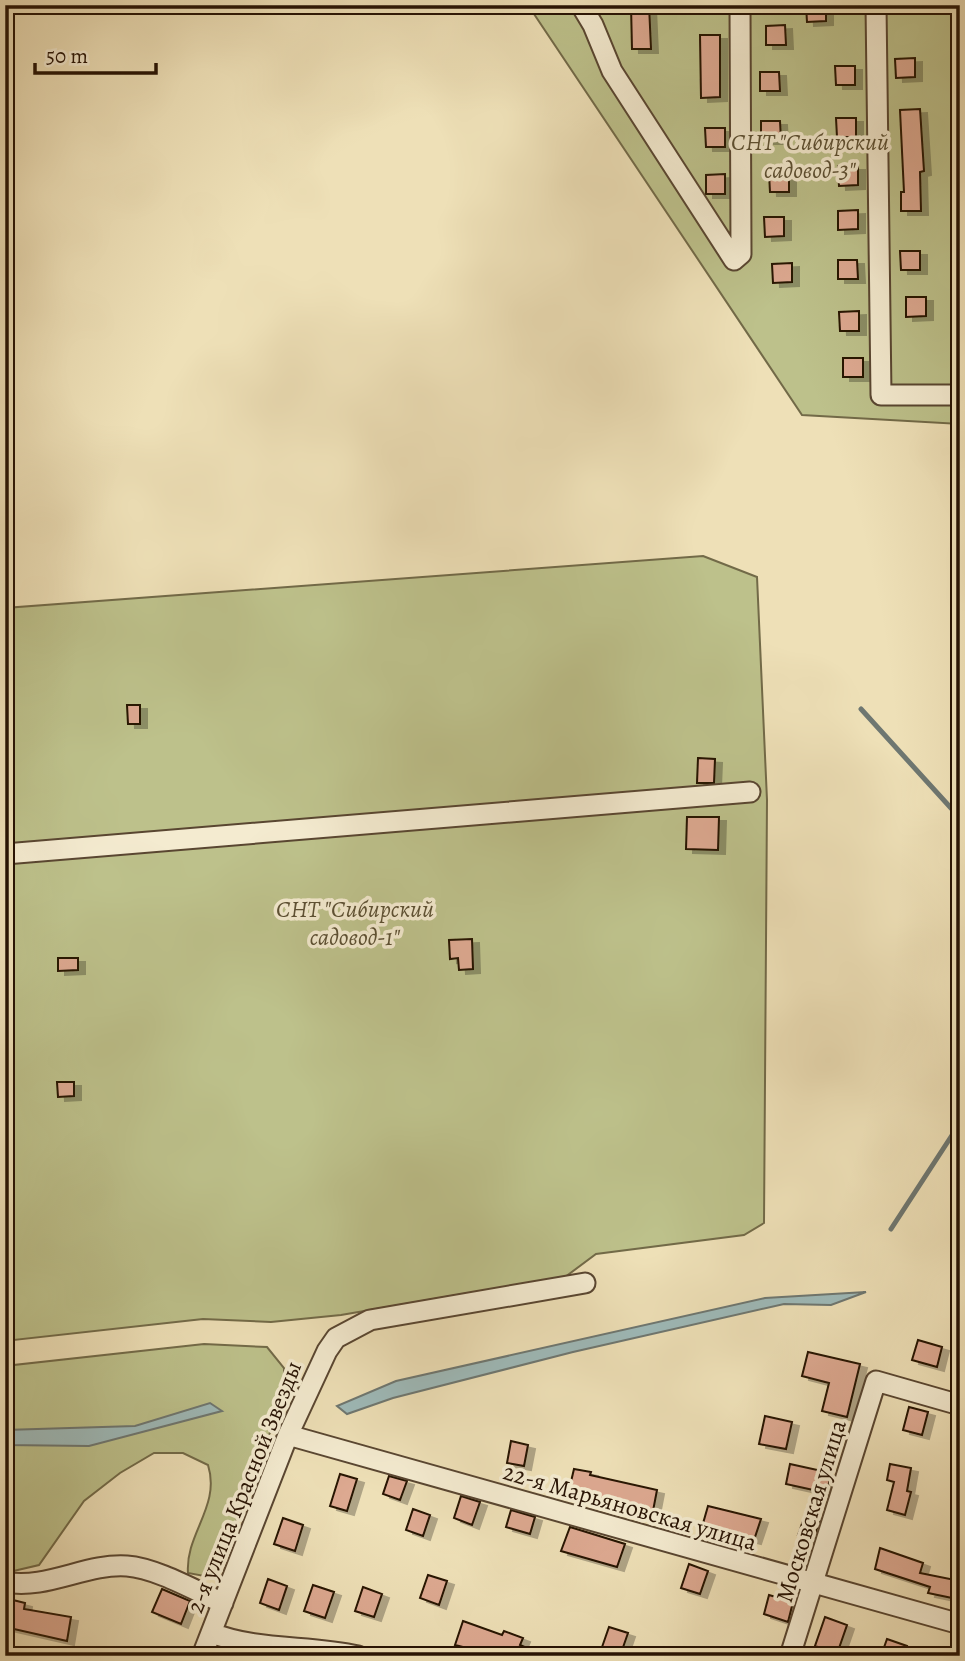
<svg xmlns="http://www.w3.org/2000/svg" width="965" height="1661" font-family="Alegreya,serif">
  <defs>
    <filter id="shadow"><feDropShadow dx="7" dy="4" stdDeviation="0" flood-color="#0004"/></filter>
  </defs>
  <rect width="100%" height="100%" fill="#eee0b7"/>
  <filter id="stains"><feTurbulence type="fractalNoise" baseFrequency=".00286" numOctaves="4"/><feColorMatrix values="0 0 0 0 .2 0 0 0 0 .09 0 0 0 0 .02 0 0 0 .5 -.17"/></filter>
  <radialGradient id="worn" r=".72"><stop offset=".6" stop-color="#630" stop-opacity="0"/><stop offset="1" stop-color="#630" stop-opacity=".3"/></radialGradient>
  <path fill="#bdc18b" stroke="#726a48" stroke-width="2" d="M528,5H960V424L802,415Z
    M703,556L757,577L767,800L764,1223L744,1235L596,1254L557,1283L463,1294L341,1315L271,1322L203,1319L5,1341V608Z
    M204,1344L267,1347L284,1368V1384L266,1446L223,1554L204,1576L188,1573C185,1534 221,1506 208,1465L183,1453H154L120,1473L84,1501L39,1565L5,1573V1366Z"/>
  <path fill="#9ebab9" stroke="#6e7771" stroke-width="2" d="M866,1292L831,1305L784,1304L573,1352L393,1398L347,1414L337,1406L396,1381L765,1298Z
    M210,1403L222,1411L89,1446L5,1445V1430L135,1426Z"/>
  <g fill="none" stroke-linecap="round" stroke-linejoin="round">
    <path stroke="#6e7771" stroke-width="5" d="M861,709L960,818
      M891,1229L960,1123"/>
  </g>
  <path fill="#dda991" stroke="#271304" stroke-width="2" filter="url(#shadow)" d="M631,5H649L651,49H632Z
    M806,5H826V21L807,22Z
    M785,25L786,45H766V26Z
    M700,35H720V97L701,98Z
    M915,58V77L896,78L895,59Z
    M835,66H855V85H836Z
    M760,72H779L780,91H760Z
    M920,109L924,171L920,172L921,211H901V192H904L900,110Z
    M836,118H856V137H837Z
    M761,121H780L781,140H761Z
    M705,128H725V147H706Z
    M838,166H858V185L839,186Z
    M769,173H789V192H770Z
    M725,174V194H706V175Z
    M858,210V229L838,230V211Z
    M764,217H784V236L765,237Z
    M900,251H920V270H901Z
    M838,260H857L858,279H838Z
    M792,263V282L773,283L772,264Z
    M906,297H926V316L906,317Z
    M859,311V331H840L839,312Z
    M843,358H863V377H843Z
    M127,705H140V724H128Z
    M698,758L715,759L714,783H697Z
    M687,817H719L718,850L686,849Z
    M472,939L473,969L459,970L458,958L450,959L449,940Z
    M58,958H78V970L58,971Z
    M57,1082H74V1096L58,1097Z
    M918,1340L942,1347L937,1367L912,1360Z
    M808,1352L860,1364L847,1417L822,1411L829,1383L802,1376Z
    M909,1407L928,1412L922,1435L903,1430Z
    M765,1416L792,1422L786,1449L759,1444Z
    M511,1441L528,1445L524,1466L507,1463Z
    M790,1464L831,1473L827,1493L786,1484Z
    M890,1464L911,1468L907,1491L911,1492L905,1515L887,1510L894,1482L887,1480Z
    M574,1469L591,1472L590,1475L657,1490L653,1511L569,1490Z
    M340,1474L357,1479L347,1511L330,1506Z
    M389,1476L407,1481L400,1500L383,1494Z
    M461,1496L480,1502L472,1525L454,1518Z
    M708,1506L761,1519L754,1540L702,1527Z
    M413,1509L430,1515L423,1536L406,1530Z
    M511,1510L535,1517L530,1534L506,1527Z
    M805,1515L820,1519L813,1540L798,1535Z
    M283,1518L303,1525L295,1551L274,1544Z
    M570,1527L625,1544L617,1567L561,1551Z
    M880,1548L923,1563L920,1573L960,1581L957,1599L928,1593L930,1587L875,1569Z
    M689,1564L708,1571L700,1594L681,1588Z
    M428,1575L447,1581L439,1605L420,1598Z
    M268,1579L287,1586L279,1610L260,1603Z
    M313,1585L334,1592L325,1618L304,1611Z
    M363,1587L382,1594L374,1617L355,1611Z
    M162,1589L190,1601L181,1624L152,1612Z
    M769,1595L793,1602L788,1622L764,1614Z
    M5,1598L25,1603L24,1609L71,1617L67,1641L5,1627Z
    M825,1617L847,1625L837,1654L815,1646Z
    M463,1621L502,1635L504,1631L523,1638L520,1645L545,1656H498L455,1645Z
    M609,1627L628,1633L620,1656L601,1650Z
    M887,1639L907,1646L904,1656H881Z"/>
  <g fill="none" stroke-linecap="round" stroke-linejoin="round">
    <defs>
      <path id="minor" d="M581,5L593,25L612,71L734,260L741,254L740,5
        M876,5L881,395H960
        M5,854L750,792
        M288,1435L960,1624
        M5,1582C47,1590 86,1563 127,1566C156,1568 196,1591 223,1603
        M212,1633C257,1651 310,1645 358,1656
        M202,1656L288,1435L327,1351L336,1338L370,1320L585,1283
        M790,1656L876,1381L960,1405"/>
    </defs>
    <use href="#minor" stroke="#594631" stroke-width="23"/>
    <use href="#minor" stroke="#f4ebd0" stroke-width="19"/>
  </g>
  <g text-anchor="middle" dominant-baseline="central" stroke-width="7" stroke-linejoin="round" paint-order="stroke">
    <g font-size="24" font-style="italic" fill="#5c5033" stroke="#f4ebd0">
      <text x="810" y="142">СНТ "Сибирский<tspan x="810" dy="28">садовод-3"</tspan></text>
      <text x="355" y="909">СНТ "Сибирский<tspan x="355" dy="28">садовод-1"</tspan></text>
    </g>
    <g font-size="24" fill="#271304" stroke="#f4ebd0">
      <text transform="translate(244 1487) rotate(-68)">2-я улица Красной Звезды</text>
      <text transform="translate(630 1507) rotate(16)">22-я Марьяновская улица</text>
      <text transform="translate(811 1511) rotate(-73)">Московская улица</text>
    </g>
  </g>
  <rect width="965" height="1661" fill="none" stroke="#eee0b7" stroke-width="28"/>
  <rect x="7" y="7" width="951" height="1647" fill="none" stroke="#271304" stroke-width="3.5"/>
  <rect x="14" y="14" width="937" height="1633" fill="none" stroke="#271304" stroke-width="2"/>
  <path d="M35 63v10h121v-10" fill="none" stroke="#271304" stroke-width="3.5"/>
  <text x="46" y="63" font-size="21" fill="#271304" stroke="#f4ebd0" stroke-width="5" paint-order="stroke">50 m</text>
  <rect width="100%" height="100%" filter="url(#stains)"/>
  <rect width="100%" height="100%" fill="url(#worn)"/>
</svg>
